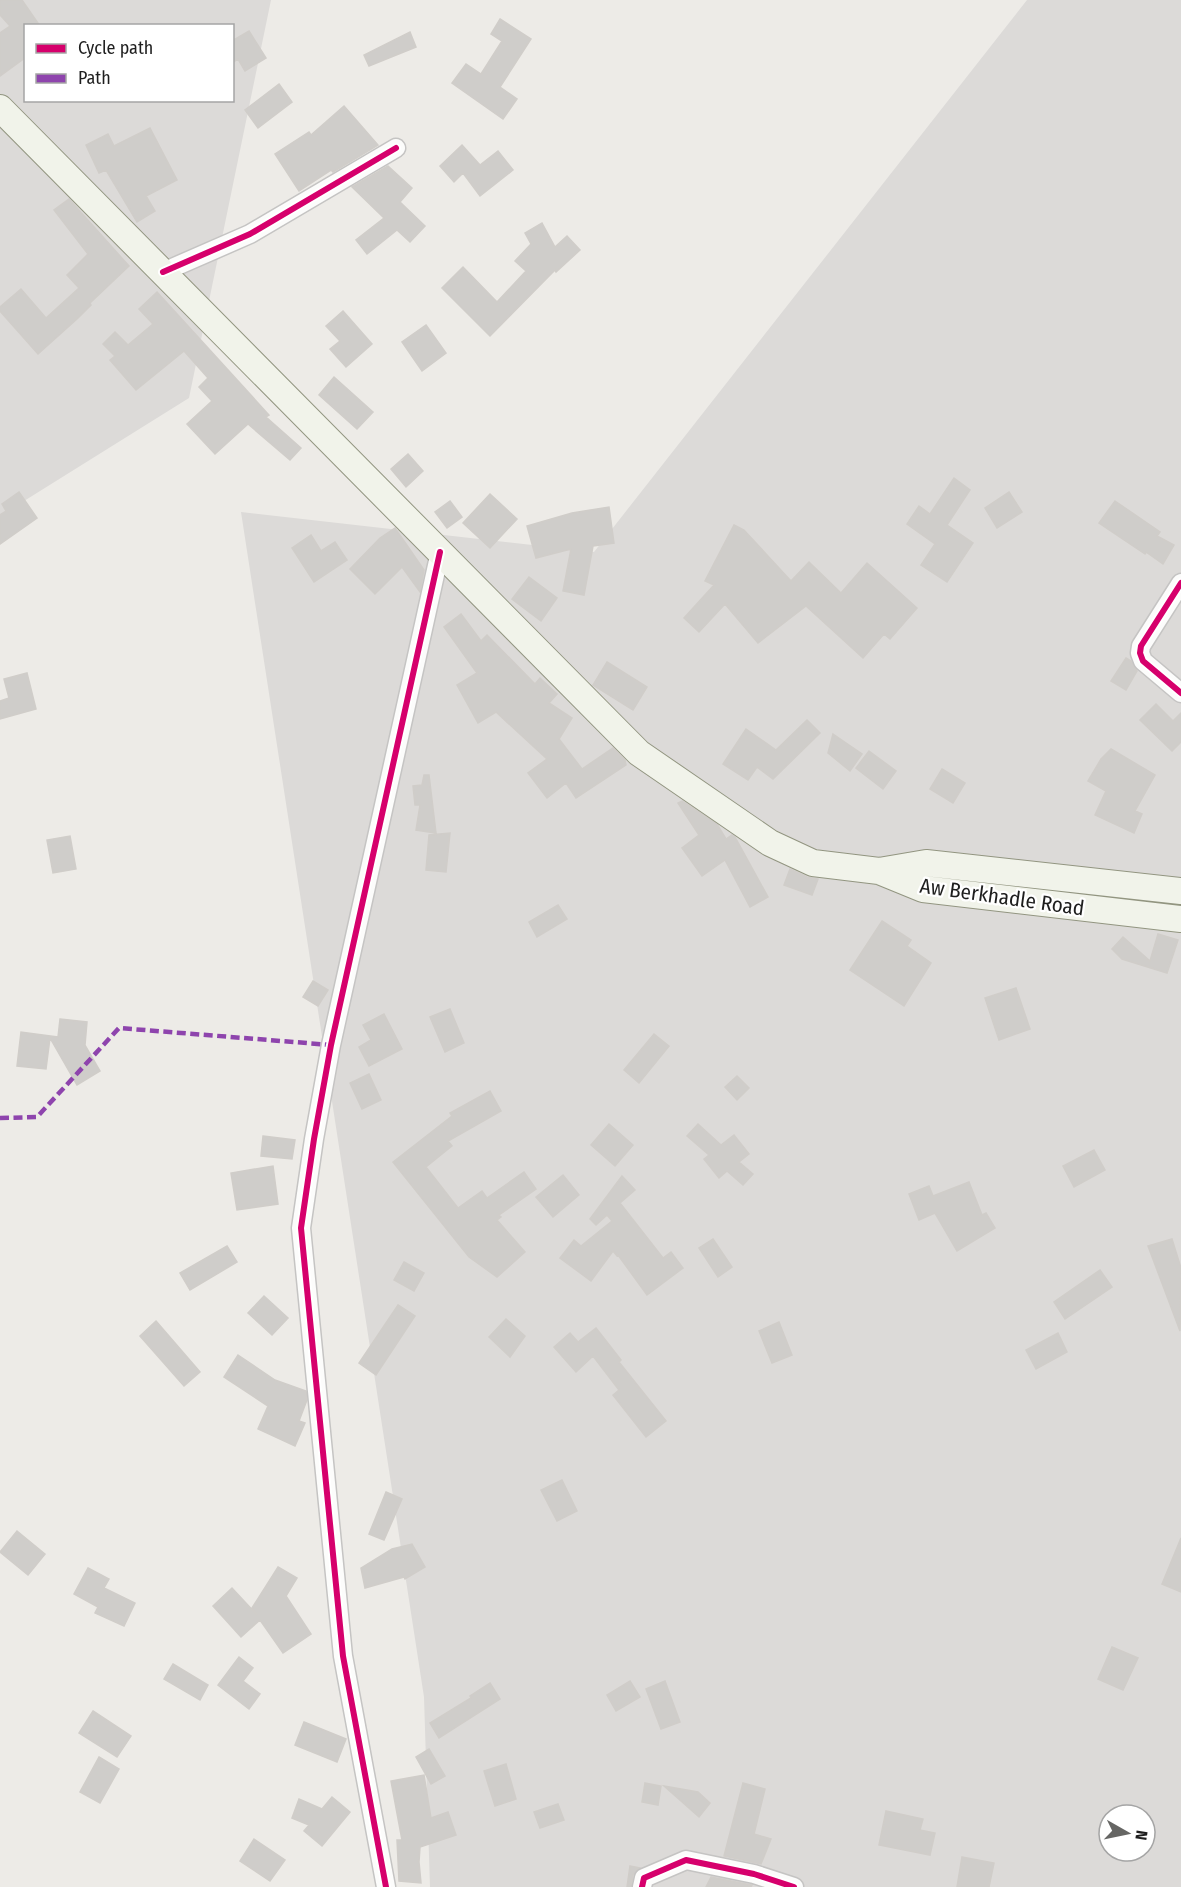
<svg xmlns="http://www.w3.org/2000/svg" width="1181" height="1887" font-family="'Fira Sans Condensed',sans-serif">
  <rect width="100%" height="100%" fill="#edebe7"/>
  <path fill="#dcdad8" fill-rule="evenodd" d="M0,0H271L189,398L0,516ZM26,26H232V100H26Z
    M1027,0H1181V1887H430L424,1697L241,512L594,552ZM1109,1815H1145V1851H1109Z"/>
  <path fill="#cfcdca" stroke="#d0cdc9" stroke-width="1.5" d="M0,0H22L40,26H26V57L0,76V33L10,26L0,15Z
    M500,19L531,39L500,87L517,99L503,119L452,83L466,64L481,74L502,41L491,34Z
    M249,31L266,58L245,71L238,59L232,63V41Z
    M410,32L416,47L369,66L364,55Z
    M279,84L292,102L258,128L245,110Z
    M344,106L378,145L333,172L331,170L299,191L275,154L309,132L311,135Z
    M150,128L177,180L146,196L155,211L137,222L106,170L99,173L86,145L108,134L114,146Z
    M462,145L480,165L498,151L513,170L480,196L463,173L454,182L440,166Z
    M388,166L412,188L400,202L425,226L410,242L397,230L367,254L356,240L384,218L352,187Z
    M69,199L129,266L90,303L91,305L77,319L38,354L0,311V307L21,289L46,318L79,288L67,275L88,254L54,210Z
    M542,223L555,247L567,236L580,250L556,272L555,270L490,336L442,288L463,267L497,302L526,271L515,261L531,244L525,233Z
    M157,292L269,415L266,417L301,448L290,460L248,424L215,454L187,424L212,401L199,387L208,378L184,351L136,390L110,360L115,356L103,344L115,332L128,345L153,324L139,309Z
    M343,311L372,344L346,367L330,349L340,341L326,326Z
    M426,325L446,353L422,371L402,342Z
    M334,377L373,412L357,429L319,395Z
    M408,454L423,471L406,487L391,469Z
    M954,478L970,490L947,525L973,543L947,582L921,565L935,544L907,524L919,506L930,514Z
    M19,492L37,518L0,544V515L6,511L2,504Z
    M1009,492L1022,512L997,528L985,508Z
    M490,494L517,519L490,548L463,523Z
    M450,501L462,517L447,528L435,512Z
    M1115,501L1160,532L1157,536L1174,545L1163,564L1146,552L1145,554L1099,523Z
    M609,507L614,543L593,546L584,595L563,591L571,549L536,558L527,526L572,513Z
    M734,525L744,530L791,581L809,562L841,593L867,563L917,608L890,639L884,634L863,658L806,606L758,643L725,604L699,632L684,618L714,585L705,581Z
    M395,528L424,570L420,592L402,567L375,594L350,569L380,538Z
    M311,535L321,551L335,542L347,560L314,582L292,548Z
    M529,577L557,598L541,621L512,599Z
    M461,614L481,641L487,635L535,684L540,678L557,694L549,703L572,718L559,739L582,769L613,748L625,760L626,765L576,798L566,783L547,798L528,773L547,759L496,712L478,723L457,685L477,673L444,627Z
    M1126,658L1131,661L1137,671L1126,690L1111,681Z
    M607,662L647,687L633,710L593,685Z
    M27,673L36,709L0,719V701L9,698L4,679Z
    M1156,704L1173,721L1181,713V742L1172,751L1140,720Z
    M807,720L820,733L773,779L757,767L748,780L723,764L746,729L776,750Z
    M833,734L862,754L850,771L828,753Z
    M1111,749L1155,775L1135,811L1142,814L1134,833L1095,815L1106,791L1088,781L1101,759Z
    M869,751L896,771L883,789L856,768Z
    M942,769L965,783L953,803L930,789Z
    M424,775H429L436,833L416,830L420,805H415L413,786L422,785Z
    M682,801L717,824L726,839L732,835L735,837L768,897L750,907L725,860L702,876L682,848L699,835L678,803Z
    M450,833L446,872L426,870L429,835Z
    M70,836L76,869L53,873L47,840Z
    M790,869L807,877L818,879L812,895L784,885Z
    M558,905L567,919L537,937L529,922Z
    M882,921L911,940L907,946L931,963L904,1006L850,970Z
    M1158,934L1178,940L1167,973L1122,959L1112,949L1123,937L1150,961Z
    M313,981L328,990L318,1006L303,997Z
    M1016,988L1030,1029L999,1040L985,998Z
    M450,1009L464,1043L445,1052L430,1017Z
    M384,1014L402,1049L369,1066L359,1047L371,1040L363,1025Z
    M60,1019L87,1022L85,1045L100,1071L77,1085L50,1038L46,1069L17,1066L21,1032L58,1037Z
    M654,1034L669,1046L639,1083L624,1070Z
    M369,1074L381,1100L362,1109L350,1083Z
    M737,1076L749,1088L737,1100L725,1087Z
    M490,1091L501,1111L448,1141L452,1146L426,1167L458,1208L482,1191L487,1198L524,1172L536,1189L499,1215L501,1217L497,1220L525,1252L497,1277L469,1257L393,1162L452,1116L450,1113Z
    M609,1124L633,1145L615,1166L591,1145Z
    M698,1124L721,1145L734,1135L749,1154L739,1162L753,1174L743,1185L727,1171L719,1178L704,1159L709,1155L687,1136Z
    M263,1136L295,1140L292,1159L261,1156Z
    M1094,1150L1105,1170L1074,1187L1063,1166Z
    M273,1166L278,1204L237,1210L231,1173Z
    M563,1175L579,1195L553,1217L536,1197Z
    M622,1176L635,1190L620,1203L663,1258L671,1252L683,1268L647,1295L618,1255L617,1256L613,1251L591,1281L560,1258L574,1240L581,1246L612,1221L607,1215L596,1225L590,1219Z
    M969,1182L982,1215L986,1213L995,1228L957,1251L935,1213L919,1220L909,1194L929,1186L933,1196Z
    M713,1239L732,1267L718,1277L699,1248Z
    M1172,1239L1181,1268L1180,1331L1148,1246Z
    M227,1246L237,1262L190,1290L180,1273Z
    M404,1262L424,1273L414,1291L394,1280Z
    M1100,1270L1112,1287L1065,1319L1054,1302Z
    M264,1296L288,1318L272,1335L248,1313Z
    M398,1305L415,1316L376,1375L359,1363Z
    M506,1319L525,1336L510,1357L489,1337Z
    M156,1321L200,1372L184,1386L140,1336Z
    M779,1322L792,1355L772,1363L759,1331Z
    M596,1328L621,1360L619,1362L666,1421L646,1437L613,1395L619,1390L593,1356L576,1372L554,1347L570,1333L578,1342Z
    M1058,1333L1067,1352L1036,1369L1026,1350Z
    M238,1355L275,1380L306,1391L307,1400L299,1421L305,1423L295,1446L258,1429L268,1406L224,1377Z
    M562,1480L577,1511L557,1521L541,1490Z
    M386,1492L402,1499L384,1540L369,1534Z
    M17,1531L45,1554L28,1575L0,1552Z
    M1181,1538V1592L1162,1584Z
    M412,1544L425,1567L405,1579L404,1577L365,1588L361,1568L392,1549Z
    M278,1567L297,1578L286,1596L311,1634L283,1653L260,1620L241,1637L213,1606L232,1588L257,1615L252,1608Z
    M88,1568L109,1579L104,1588L135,1603L124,1626L95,1613L98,1607L74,1594Z
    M1112,1647L1138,1658L1123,1690L1098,1679Z
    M239,1657L253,1668L243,1681L260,1694L249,1709L218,1685Z
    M173,1664L208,1685L200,1700L164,1679Z
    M630,1681L640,1697L616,1711L607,1695Z
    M665,1681L680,1722L661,1729L646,1689Z
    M490,1683L500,1699L439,1738L430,1723L471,1698L470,1696Z
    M93,1711L131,1736L117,1757L79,1733Z
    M304,1722L346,1739L337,1762L295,1745Z
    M429,1749L445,1776L431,1784L416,1757Z
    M99,1757L119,1769L100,1803L80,1792Z
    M506,1764L516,1799L495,1806L484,1771Z
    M424,1775L431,1818L448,1812L456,1835L420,1847L419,1862L421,1883L399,1881L397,1840H402L391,1781Z
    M645,1783L661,1786L658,1805L642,1802Z
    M743,1783L765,1789L754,1834L771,1839L761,1864L724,1856Z
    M664,1786L698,1792L710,1803L699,1817Z
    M332,1797L350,1812L322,1846L304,1831L309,1825L292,1818L299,1799L322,1809Z
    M558,1804L564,1820L540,1828L534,1812Z
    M886,1811L923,1819L920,1830L935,1833L930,1855L879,1845Z
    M254,1839L285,1860L270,1881L240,1861Z
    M962,1857L994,1863L989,1887H957Z
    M630,1866L640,1868L633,1875L631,1887H627Z
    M711,1877L751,1885H752L751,1887H706Z"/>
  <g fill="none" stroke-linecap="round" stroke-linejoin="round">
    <defs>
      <path id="street" d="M163,272L250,234L396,148
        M1181,583L1141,646L1140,653L1143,661L1181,693
        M386,1887L343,1656L301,1228L314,1139L331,1045L440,552
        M642,1887L644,1878L686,1860L754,1874L794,1887"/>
      <path id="secondary" d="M0,108L639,753L770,843L813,863L879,871L923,889L1181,919
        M879,871L926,863L1181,891"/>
    </defs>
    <use href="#street" stroke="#c5c4c3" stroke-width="21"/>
    <use href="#secondary" stroke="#929580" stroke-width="28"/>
    <use href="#street" stroke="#fcfcfb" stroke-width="18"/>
    <use href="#secondary" stroke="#f1f3ea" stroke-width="26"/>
    <path stroke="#8e44ad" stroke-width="4.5" stroke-dasharray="9 4.5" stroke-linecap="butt" d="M0,1118L37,1117L119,1028L331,1045"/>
    <defs>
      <path id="cycleway" d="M163,272L250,234L396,148
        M1181,583L1141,646L1140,653L1143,661L1181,693
        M386,1887L343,1656L301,1228L314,1139L331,1045L440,552
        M642,1887L644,1878L686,1860L754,1874L794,1887"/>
    </defs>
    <use href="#cycleway" stroke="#fff" stroke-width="10"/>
    <use href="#cycleway" stroke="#d6006c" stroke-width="6"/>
  </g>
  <g text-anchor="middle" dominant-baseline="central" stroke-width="4.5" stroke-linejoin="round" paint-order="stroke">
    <g font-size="21" fill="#1e1e1e" stroke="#fff">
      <text transform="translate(1002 897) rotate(8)">Aw Berkhadle Road</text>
    </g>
  </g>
  <rect x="24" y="24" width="210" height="78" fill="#ffffff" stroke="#a5a5a5" stroke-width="1.5"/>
  <rect x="36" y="44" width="30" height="9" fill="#d6006c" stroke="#a5a5a5" stroke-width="1.5"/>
  <text x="78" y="54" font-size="18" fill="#1e1e1e">Cycle path</text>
  <rect x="36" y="74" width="30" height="9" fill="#8e44ad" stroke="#a5a5a5" stroke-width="1.5"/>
  <text x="78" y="84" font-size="18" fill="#1e1e1e">Path</text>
  <g transform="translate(1127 1833) rotate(99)"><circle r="28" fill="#ffffff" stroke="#a5a5a5" stroke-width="1.5"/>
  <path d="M0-4.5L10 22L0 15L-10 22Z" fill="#666664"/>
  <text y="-9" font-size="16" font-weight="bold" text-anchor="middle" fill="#1e1e1e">N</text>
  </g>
</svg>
